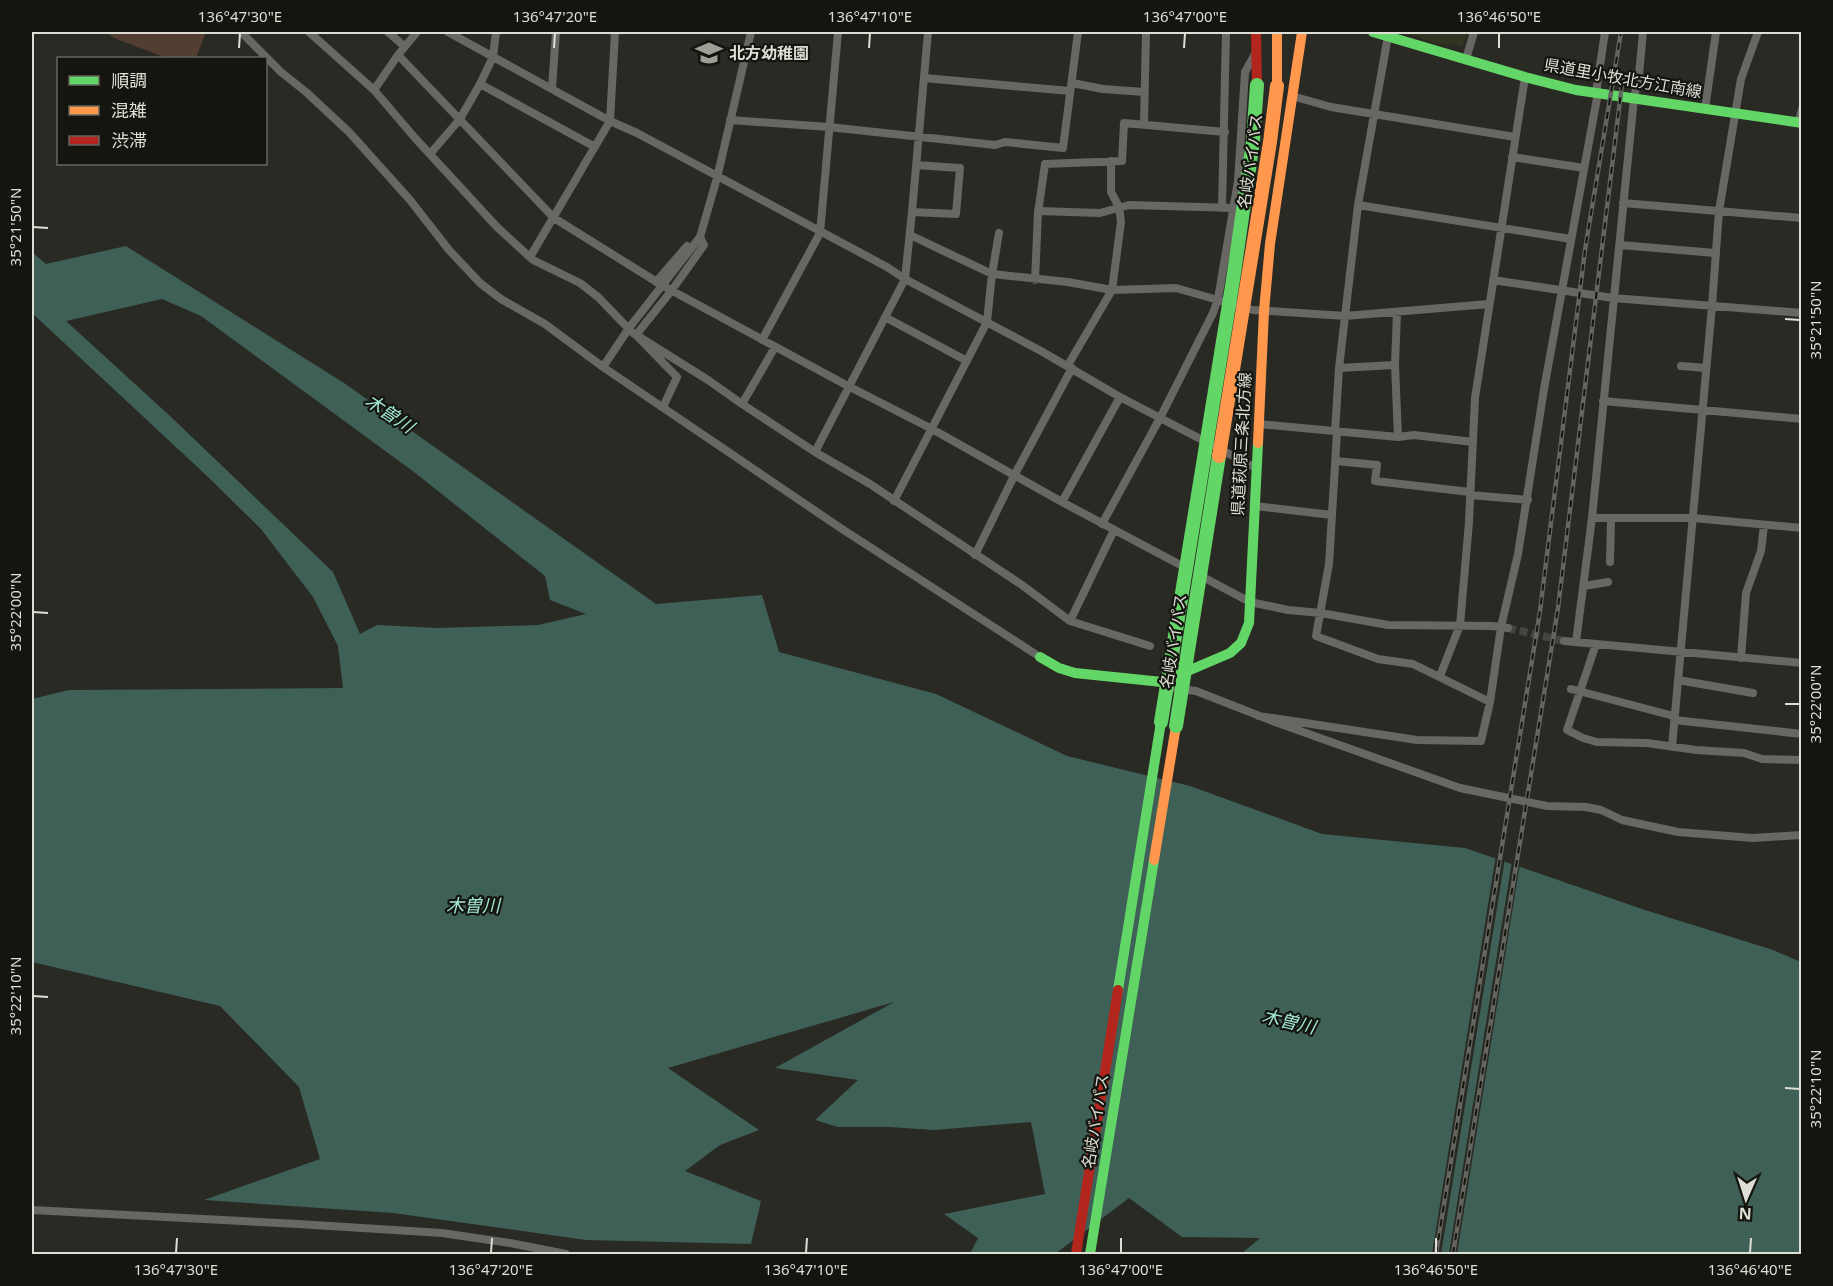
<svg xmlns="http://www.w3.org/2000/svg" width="1833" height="1286" font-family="'Noto Sans','Noto Sans JP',sans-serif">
  <rect width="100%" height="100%" fill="#292a24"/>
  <path fill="#303421" d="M1399,32H1470L1467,33L1462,47L1449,43L1447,46Z"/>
  <path fill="#533f31" d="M106,32H206L196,58H167L114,38Z"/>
  <path fill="#3f6057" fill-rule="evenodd" d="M126,246L344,383L656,604L762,595L779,652L936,694L1067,756L1190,786L1322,834L1465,848L1645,910L1773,950L1801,962V1254H1241L1260,1238L1182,1237L1129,1198L1055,1254H970L978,1238L944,1214L1045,1194L1031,1122L934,1130L890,1127H838L815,1120L858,1080L775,1068L894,1002L668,1068L759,1130L720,1145L685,1171L761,1201L751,1244L586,1240L393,1213L204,1200L320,1159L299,1087L220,1006L32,962V699L69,690L343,688L338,646L313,597L261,529L207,476L32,313V252L46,264ZM162,299L201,316L414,472L545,576L550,600L586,614L538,625L437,628L377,625L360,634L333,572L170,416L66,321Z"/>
  <path fill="#292a24" d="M1496,855L1505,858L1441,1254H1432Z
    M1512,861L1520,863L1457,1254H1449Z"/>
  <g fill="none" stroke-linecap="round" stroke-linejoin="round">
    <path stroke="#44453f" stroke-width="8" stroke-dasharray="8 4" stroke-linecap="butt" d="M1508,628L1564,641"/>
    <path stroke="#686764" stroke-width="8" d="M241,32L281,72L306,92L349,132L410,200L449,250L480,283L501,299L545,324L603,367L842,529L1040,657
      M309,32L374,90L415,138L497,227L533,260L580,283L598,297L626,326
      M388,32L404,46
      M417,32L398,55L554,218L660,284
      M448,32L610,121L637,133L887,267L905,279L1041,351L1120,397L1256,468
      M1466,59L1474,32
      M924,78L1070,91
      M1072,83L1103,89L1144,92
      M480,84L595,147
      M552,88L556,32
      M374,90L398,55
      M1292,96L1331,107L1515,137
      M1705,109L1716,32
      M730,120L829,127L995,145L1005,142L1063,148L1078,32
      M1798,123L1802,109
      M1144,124L1146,32
      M430,154L460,119L480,84L493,57L496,32
      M1512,157L1584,168
      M1623,203L1802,218
      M1358,205L1571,239
      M1222,208L1226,32
      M1038,211L1100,213L1129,205L1235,208
      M912,212L956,214L960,168L916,165
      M910,235L992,274L1068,282L1112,290L1176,288L1253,310L1345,316L1489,304
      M1620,245L1715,253
      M530,257L610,121L615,32
      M1035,280L1038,213L1045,164L1122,161L1124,123L1225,132
      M1493,280L1613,298L1802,313
      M656,282L687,246
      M667,288L848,386L932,429L1062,502L1188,569
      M1397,312L1395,365L1398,437
      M885,317L967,361
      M633,333L708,380L742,404L815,452L870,484L1022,585L1070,621L1150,646
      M762,340L820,233L838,32
      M1068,365L1112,290L1121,222L1119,207L1111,192V161
      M1681,366L1706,368
      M603,367L629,328L700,237
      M1339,368L1395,365
      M1603,401L1802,419
      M742,404L775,347
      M663,407L677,377L636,335L672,290L704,245L700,237L717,178L751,32
      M1259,424L1398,437L1414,435L1473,442
      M1335,432L1339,368L1358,205L1388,36
      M1337,432L1329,564L1316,636L1378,659L1413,664L1490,702
      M815,452L905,279L912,212L928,32
      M1336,461L1377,465L1375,481L1470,492
      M1470,495L1528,500
      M894,501L987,322L992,274L999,233
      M1062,502L1120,397
      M1255,506L1332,515
      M1592,518H1693L1802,528
      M1102,524L1160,418L1213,313L1218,299L1238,181L1245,72L1255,54
      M975,555L1015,474L1072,368
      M1610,562L1611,518
      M1199,575L1250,602L1288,610L1321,613L1388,625L1492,626L1508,628
      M1584,586L1608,582
      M1070,621L1114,530
      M1564,641L1802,663
      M1576,642L1592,518L1634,98L1639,75L1643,32
      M1596,644L1567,730L1583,738L1597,742L1647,743L1696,750L1744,753L1762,759L1802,760
      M1741,658L1746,593L1761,551L1764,525
      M1440,676L1460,625L1469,522L1475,398L1525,77
      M1678,680L1753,693
      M1165,683L1173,688L1196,691L1275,722L1460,788L1547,806L1586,807L1601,810L1622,820L1678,832L1753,838L1802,835
      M1571,689L1674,716
      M1259,716L1417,740L1481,741L1490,702L1501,627L1518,554L1544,389L1597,98V85L1605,32
      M1674,720L1802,734
      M1672,747L1712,306L1719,211L1741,79L1758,32
      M32,1210L298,1224L442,1233L510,1243L566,1254"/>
    <path stroke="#63d668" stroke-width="10" d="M1373,32L1525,77L1576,90L1802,123
      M1040,657L1059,668L1075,673L1162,682L1230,653L1241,643L1249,623L1258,443
      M1118,990L1161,722
      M1090,1254L1154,860"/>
    <path stroke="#ff974d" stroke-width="10" d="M1277,32V86
      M1258,443L1264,311L1270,244L1302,32
      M1154,860L1176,726"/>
    <path stroke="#b3261e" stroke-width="10" d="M1256,32L1257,85
      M1076,1254L1118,990"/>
    <defs>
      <path id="rail" d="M1436,1254L1540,611L1585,250L1621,32
        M1453,1254L1558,608L1623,76"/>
    </defs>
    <use href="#rail" stroke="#646560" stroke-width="4.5"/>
    <use href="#rail" stroke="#14150f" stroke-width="2" stroke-dasharray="7" stroke-linecap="butt"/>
    <path stroke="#63d668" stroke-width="14" d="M1161,722L1233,280L1253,141L1257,85
      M1176,726L1219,456"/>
    <path stroke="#ff974d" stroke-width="14" d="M1219,456L1270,142L1277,86"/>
  </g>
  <path fill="none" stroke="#dddfd6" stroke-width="2" d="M239,48L240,33M554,48L555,33M869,48L870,33M1184,48L1185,33M1499,48V33M33,227L48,228M1785,319L1800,320M33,612L48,613M1785,704H1800M33,996L48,997M1785,1088L1800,1089M176,1253L177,1238M491,1253L492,1238M806,1253L807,1238M1121,1253V1238M1436,1253V1238M1750,1253L1751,1238"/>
  <defs>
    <symbol id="school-bare" viewBox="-9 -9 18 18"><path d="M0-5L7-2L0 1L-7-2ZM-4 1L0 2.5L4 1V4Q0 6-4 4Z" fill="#9ea098" stroke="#14150f" stroke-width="2.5" paint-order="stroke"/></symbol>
  </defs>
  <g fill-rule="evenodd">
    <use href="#school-bare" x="690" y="34" width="38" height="38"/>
  </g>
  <g text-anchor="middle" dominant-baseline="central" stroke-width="4.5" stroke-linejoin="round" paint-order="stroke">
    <g font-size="16" font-weight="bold" fill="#dddfd6" stroke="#14150f" text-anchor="start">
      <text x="729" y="53">北方幼稚園</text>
    </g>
    <g font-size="16" fill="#dddfd6" stroke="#14150f">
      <text transform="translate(1623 78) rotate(10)">県道里小牧北方江南線</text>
      <text transform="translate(1250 161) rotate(-82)">名岐バイパス</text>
      <text transform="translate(1241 444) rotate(-87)">県道萩原三条北方線</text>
      <text transform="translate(1173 641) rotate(-81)">名岐バイパス</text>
      <text transform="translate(1095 1121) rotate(-81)">名岐バイパス</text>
    </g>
    <g font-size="18" font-style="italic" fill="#a0e6d5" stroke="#14150f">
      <text transform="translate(390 413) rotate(34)">木曽川</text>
      <text x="473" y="905">木曽川</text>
      <text transform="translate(1289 1021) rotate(13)">木曽川</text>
    </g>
  </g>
  <rect width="1833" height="1286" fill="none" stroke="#14150f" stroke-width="66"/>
  <rect x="57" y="57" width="210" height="108" fill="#14150f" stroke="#64665f" stroke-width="1.5"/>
  <rect x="69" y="76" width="30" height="9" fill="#63d668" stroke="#64665f" stroke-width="1.5"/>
  <text x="111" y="87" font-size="18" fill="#dddfd6">順調</text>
  <rect x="69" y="106" width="30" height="9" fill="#ff974d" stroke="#64665f" stroke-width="1.5"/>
  <text x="111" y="117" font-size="18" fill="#dddfd6">混雑</text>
  <rect x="69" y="136" width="30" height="9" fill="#b3261e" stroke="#64665f" stroke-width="1.5"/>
  <text x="111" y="147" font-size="18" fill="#dddfd6">渋滞</text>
  <g transform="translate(1746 1199) rotate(183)" stroke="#14150f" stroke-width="4.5" paint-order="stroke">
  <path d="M0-4.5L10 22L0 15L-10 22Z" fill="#dddfd6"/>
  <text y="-9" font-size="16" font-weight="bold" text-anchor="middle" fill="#dddfd6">N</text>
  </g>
  <rect x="33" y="33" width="1767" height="1220" fill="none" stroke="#dddfd6" stroke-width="2"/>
  <g font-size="15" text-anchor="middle" fill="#dddfd6">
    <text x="240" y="22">136°47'30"E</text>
    <text x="555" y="22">136°47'20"E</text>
    <text x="870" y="22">136°47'10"E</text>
    <text x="1185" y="22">136°47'00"E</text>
    <text x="1499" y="22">136°46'50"E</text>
    <text transform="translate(16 227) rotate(-90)" y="5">35°21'50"N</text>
    <text transform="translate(1816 320) rotate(-90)" y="5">35°21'50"N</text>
    <text transform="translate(16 612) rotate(-90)" y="5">35°22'00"N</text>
    <text transform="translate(1816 704) rotate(-90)" y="5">35°22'00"N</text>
    <text transform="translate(16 996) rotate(-90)" y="5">35°22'10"N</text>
    <text transform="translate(1816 1089) rotate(-90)" y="5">35°22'10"N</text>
    <text x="176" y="1275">136°47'30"E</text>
    <text x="491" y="1275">136°47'20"E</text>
    <text x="806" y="1275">136°47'10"E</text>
    <text x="1121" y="1275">136°47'00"E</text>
    <text x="1436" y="1275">136°46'50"E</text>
    <text x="1750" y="1275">136°46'40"E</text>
  </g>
</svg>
